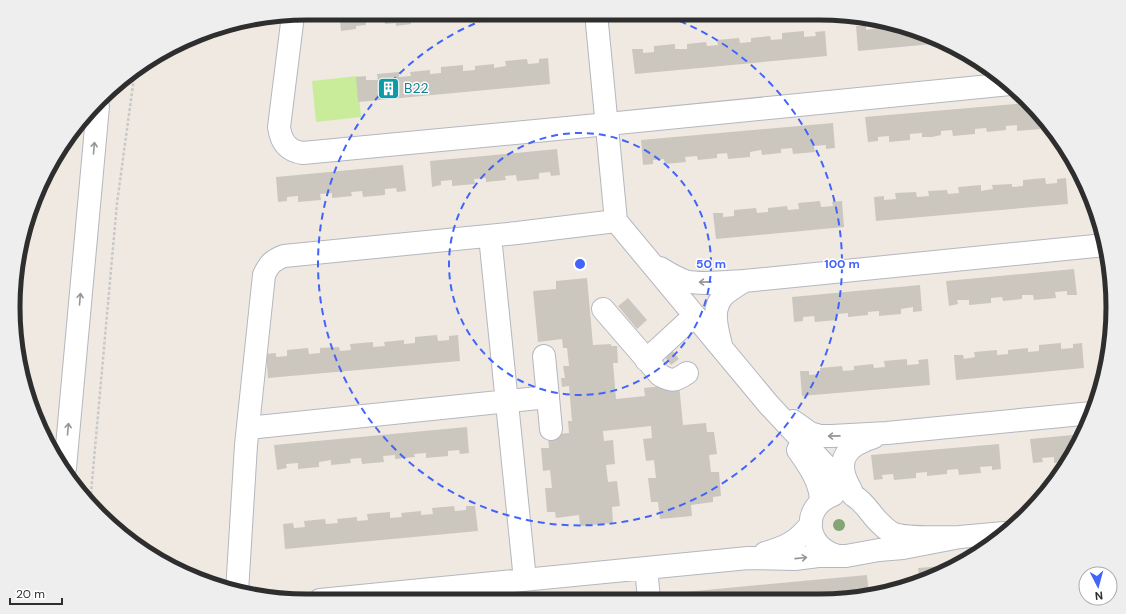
<svg xmlns="http://www.w3.org/2000/svg" width="1126" height="614" font-family="'DM Sans',sans-serif">
  <rect width="100%" height="100%" fill="#efe9e1"/>
  <path fill="#c9ec9a" d="M357,76L361,117L316,122L312,81Z"/>
  <path fill="#cbc7bf" d="M334,13H369V14L365,15L366,25L356,26V29L341,31L340,21L335,22Z
    M384,13H413V14L410,15L411,24L396,26V23L385,24Z
    M467,13H483V16L468,18Z
    M887,22L895,23L899,24V26H902L943,43L858,51L856,26L866,25V30L878,28L877,23Z
    M804,31V37L816,36L815,32L825,31L827,56L635,74L632,49H643V53L654,52V46L675,44V49H687V44L706,42L707,46L718,45L717,40L739,38L740,43L751,42V38L770,36L771,40L782,39V33Z
    M548,58L550,84L358,102L356,77L366,76V80H378L377,74L399,72V77L411,76L410,72L430,70V74L441,73V67L463,65V71L475,70V66L494,64V68L506,66L505,61L527,59L528,64L539,63V59Z
    M1028,103L1047,122L1039,123L1040,129L1017,131V125L1006,126V130L987,132L986,128L975,129V134L953,136L952,130L941,131V135L932,137H922V133L910,134V140L889,142V136L878,137V141L868,142L865,117Z
    M833,123L835,148L826,149V145L814,146L815,152L793,154L792,148L781,149V153L762,155L761,150L750,152V157L728,159L727,153L717,154V158L698,160L697,156L685,157L686,162L665,164L664,159L653,160V164L643,165L641,140Z
    M557,149L560,175L551,176L550,172L539,173V179L517,181L516,175L505,176L506,180L486,182V178L474,179L475,184L452,186V180L441,181V185L432,187L430,161Z
    M403,165L406,191L397,192L396,188L385,189V195L363,197L362,191L351,192L352,196L332,198V193L320,194L321,200L298,202V196L287,197V201L278,202L276,177Z
    M1045,178L1046,184L1057,183V179L1066,178L1068,204L876,221L874,197L884,196V200L896,199L895,193L916,192L917,197L929,196L928,191L947,190L948,194L959,193L958,187L981,185V191L993,189L992,185L1012,184V187L1023,186V180Z
    M820,201L821,207L833,206L832,202L842,201L844,227L716,239L713,213H723V217L734,216V210L756,208L757,213L768,212V208L787,206L788,210L799,209L798,203Z
    M1074,269L1077,295H1067V291L1055,292L1056,298L1034,300L1033,295H1022V299L1013,300L1003,301L1002,297L991,298V303L969,305V300H957L958,304L949,306L946,281Z
    M587,278L593,345L611,344V346H617L618,363H613L616,399L645,396L644,388L679,384L683,425L706,423L707,432H714L717,454L709,455L711,472H719L721,496L713,497V502L691,505L692,516L660,519L658,502H651L648,478H656L654,460L646,461L643,439L652,438L651,426L603,431L604,441L613,440L615,464L606,465L608,482L617,481L620,506L612,507L613,523L580,526L579,515L556,518L555,512H547L545,488H552L550,470L543,471L541,448H549L548,435L569,433L568,421H572L569,386L562,387L561,378H565L563,366H569L567,348H563L562,339L538,342L533,291L556,289V281Z
    M920,285L922,311L913,312V307L901,309V314L879,316V311L868,312V315L848,317V313L837,314V320L815,322L814,316L803,317V321L794,322L792,297Z
    M628,298L647,320L637,329L618,306Z
    M437,335L438,341L449,340V336L458,335L460,361L268,378L266,354L276,353V357L287,356V350L308,348L309,354L320,353V348L339,347L340,351L351,350L350,344L373,342V347L385,346L384,342L404,340V344L415,343V337Z
    M1061,343V349L1073,348V344L1082,343L1084,368L956,380L954,355H963L964,359L975,357L974,352L997,350V355L1008,354V350L1028,348V352L1039,351V345Z
    M672,350L679,359L671,365L664,356Z
    M907,359V365L919,364L918,360L928,359L930,385L802,396L800,371H809V375L820,374V368L842,366L843,371L854,370V366L873,364L874,368L885,367L884,361Z
    M467,427L469,453L460,454L459,450L448,451V456L426,458V453L414,454L415,457L395,459V455L383,456L384,462L362,464L361,458L350,459L351,463L331,465V460L319,462V467L298,469V463L286,464L287,468L277,470L274,445Z
    M1083,434L1074,454L1068,462L1054,463V457L1042,458L1043,462L1033,463L1030,439Z
    M999,444L1001,469L992,470V466L980,467L981,473L959,475L958,469L947,470V474L927,476V472L916,473V478L894,480L893,474L882,475L883,479L874,480L871,455Z
    M454,506L455,511L466,510V506H475L478,531L285,549L283,524L293,523L294,528L305,527L304,521L325,519L326,524L338,523L337,519L357,517V521L368,520L367,514L390,512V518L402,517L401,513L421,511V515L433,514L432,508Z
    M955,565L920,582L918,568Z
    M867,575L869,596L860,598L675,599L674,593Z"/>
  <g fill="none" stroke-linecap="round" stroke-linejoin="round">
    <defs>
      <path id="minor" d="M596,13L616,221L769,405L854,496C867,504 871,516 882,525C885,528 888,531 892,533C904,539 945,537 960,537
        M293,15L279,127C281,142 288,151 303,153L567,128L1010,84
        M490,236L525,580
        M660,268C668,273 676,278 685,281C699,285 728,282 744,281L1105,245
        M603,309L660,375C672,382 675,381 687,373
        M721,345C717,328 710,308 725,294C731,289 738,285 744,281
        M544,356L551,429
        M646,360L694,316
        M793,421L810,433L820,436H832L887,433L1092,413
        M248,428L548,397
        M798,450C809,466 821,482 821,502
        M65,468L98,106
        M851,490C834,461 845,446 874,437
        M833,495C800,507 805,548 838,556
        M765,553C786,547 797,542 811,524
        M646,568L649,599
        M237,592L246,445L264,275C269,264 273,260 284,256L517,233L616,221
        M320,600L748,558L795,559L818,556H846L879,550L903,548L960,537L1004,533"/>
    </defs>
    <use href="#minor" stroke="#b4b7c1" stroke-width="24"/>
    <path stroke="#c9c9c9" stroke-width="2.5" stroke-dasharray="3 2" stroke-linecap="butt" d="M90,504L117,203L135,70"/>
    <use href="#minor" stroke="#fff" stroke-width="22"/>
  </g>
  <circle fill="#84a574" cx="839" cy="525" r="6"/>
  <defs><path id="oneway-shaft" d="M-6 0H5M1.5-3L5.5 0L1.5 3" fill="none" stroke-width="1.6" stroke-linecap="round" stroke-linejoin="round"/></defs>
  <g stroke="#969696">
    <use href="#oneway-shaft" transform="translate(94 148) rotate(-85)"/>
    <use href="#oneway-shaft" transform="translate(705 282) rotate(179)"/>
    <use href="#oneway-shaft" transform="translate(80 299) rotate(-85)"/>
    <use href="#oneway-shaft" transform="translate(68 429) rotate(-85)"/>
    <use href="#oneway-shaft" transform="translate(834 436) rotate(179)"/>
    <use href="#oneway-shaft" transform="translate(801 558) rotate(-6)"/>
  </g>
  <g fill="none" stroke="#4264fb" stroke-width="2" stroke-dasharray="7 5">
    <circle cx="580" cy="264" r="131"/>
    <path d="M657 13A262 262 0 1 1 503 13"/>
  </g>
  <defs>
    <symbol id="building-square" viewBox="-11 -11 22 22"><rect x="-9" y="-9" width="18" height="18" rx="4" fill="#0f9aa8" stroke="#fff"/><path d="M-4-6H4V6H1V3H-1V6H-4ZM-2.5-4.3h1.7v1.8h-1.7ZM.8-4.3h1.7v1.8H.8ZM-2.5-1h1.7V.8h-1.7ZM.8-1h1.7V.8H.8Z" fill="#fff"/></symbol>
  </defs>
  <g fill-rule="evenodd">
    <use href="#building-square" x="376" y="76" width="25" height="25"/>
  </g>
  <g text-anchor="middle" dominant-baseline="central" stroke-width="3" stroke-linejoin="round" paint-order="stroke">
    <g font-size="14" fill="#0d838f" stroke="#fff" text-anchor="start">
      <text x="404" y="88">B22</text>
    </g>
  </g>
  <path d="M0 0H1126V614H0ZM307 20H819A287 287 0 0 1 1106 307V307A287 287 0 0 1 819 594H307A287 287 0 0 1 20 307V307A287 287 0 0 1 307 20Z" fill="#eee" fill-rule="evenodd"/>
  <path fill="none" stroke="#2e2e2e" stroke-width="5" d="M307 20H819A287 287 0 0 1 1106 307V307A287 287 0 0 1 819 594H307A287 287 0 0 1 20 307V307A287 287 0 0 1 307 20Z"/>
  <circle cx="580" cy="264" r="6" fill="#4264fb" stroke="#fff" stroke-width="2"/>
  <g font-size="12" text-anchor="middle" font-weight="bold" fill="#4264fb" stroke="#fff" stroke-width="3" stroke-linejoin="round" paint-order="stroke">
    <text x="711" y="268">50 m</text>
    <text x="842" y="268">100 m</text>
  </g>
  <g transform="translate(1098 586) rotate(174)"><circle r="19" fill="#ffffff" stroke="#ababab"/>
  <path d="M0-3L7 15L0 10L-7 15Z" fill="#4264fb"/>
  <text y="-6" font-size="11" font-weight="bold" text-anchor="middle" fill="#2e2e2e">N</text>
  </g>
  <path d="M10 598v6h52v-6" fill="none" stroke="#2e2e2e" stroke-width="2"/>
  <text x="16" y="598" font-size="12" fill="#2e2e2e" stroke="#ffffff" stroke-width="3" paint-order="stroke">20 m</text>
</svg>
